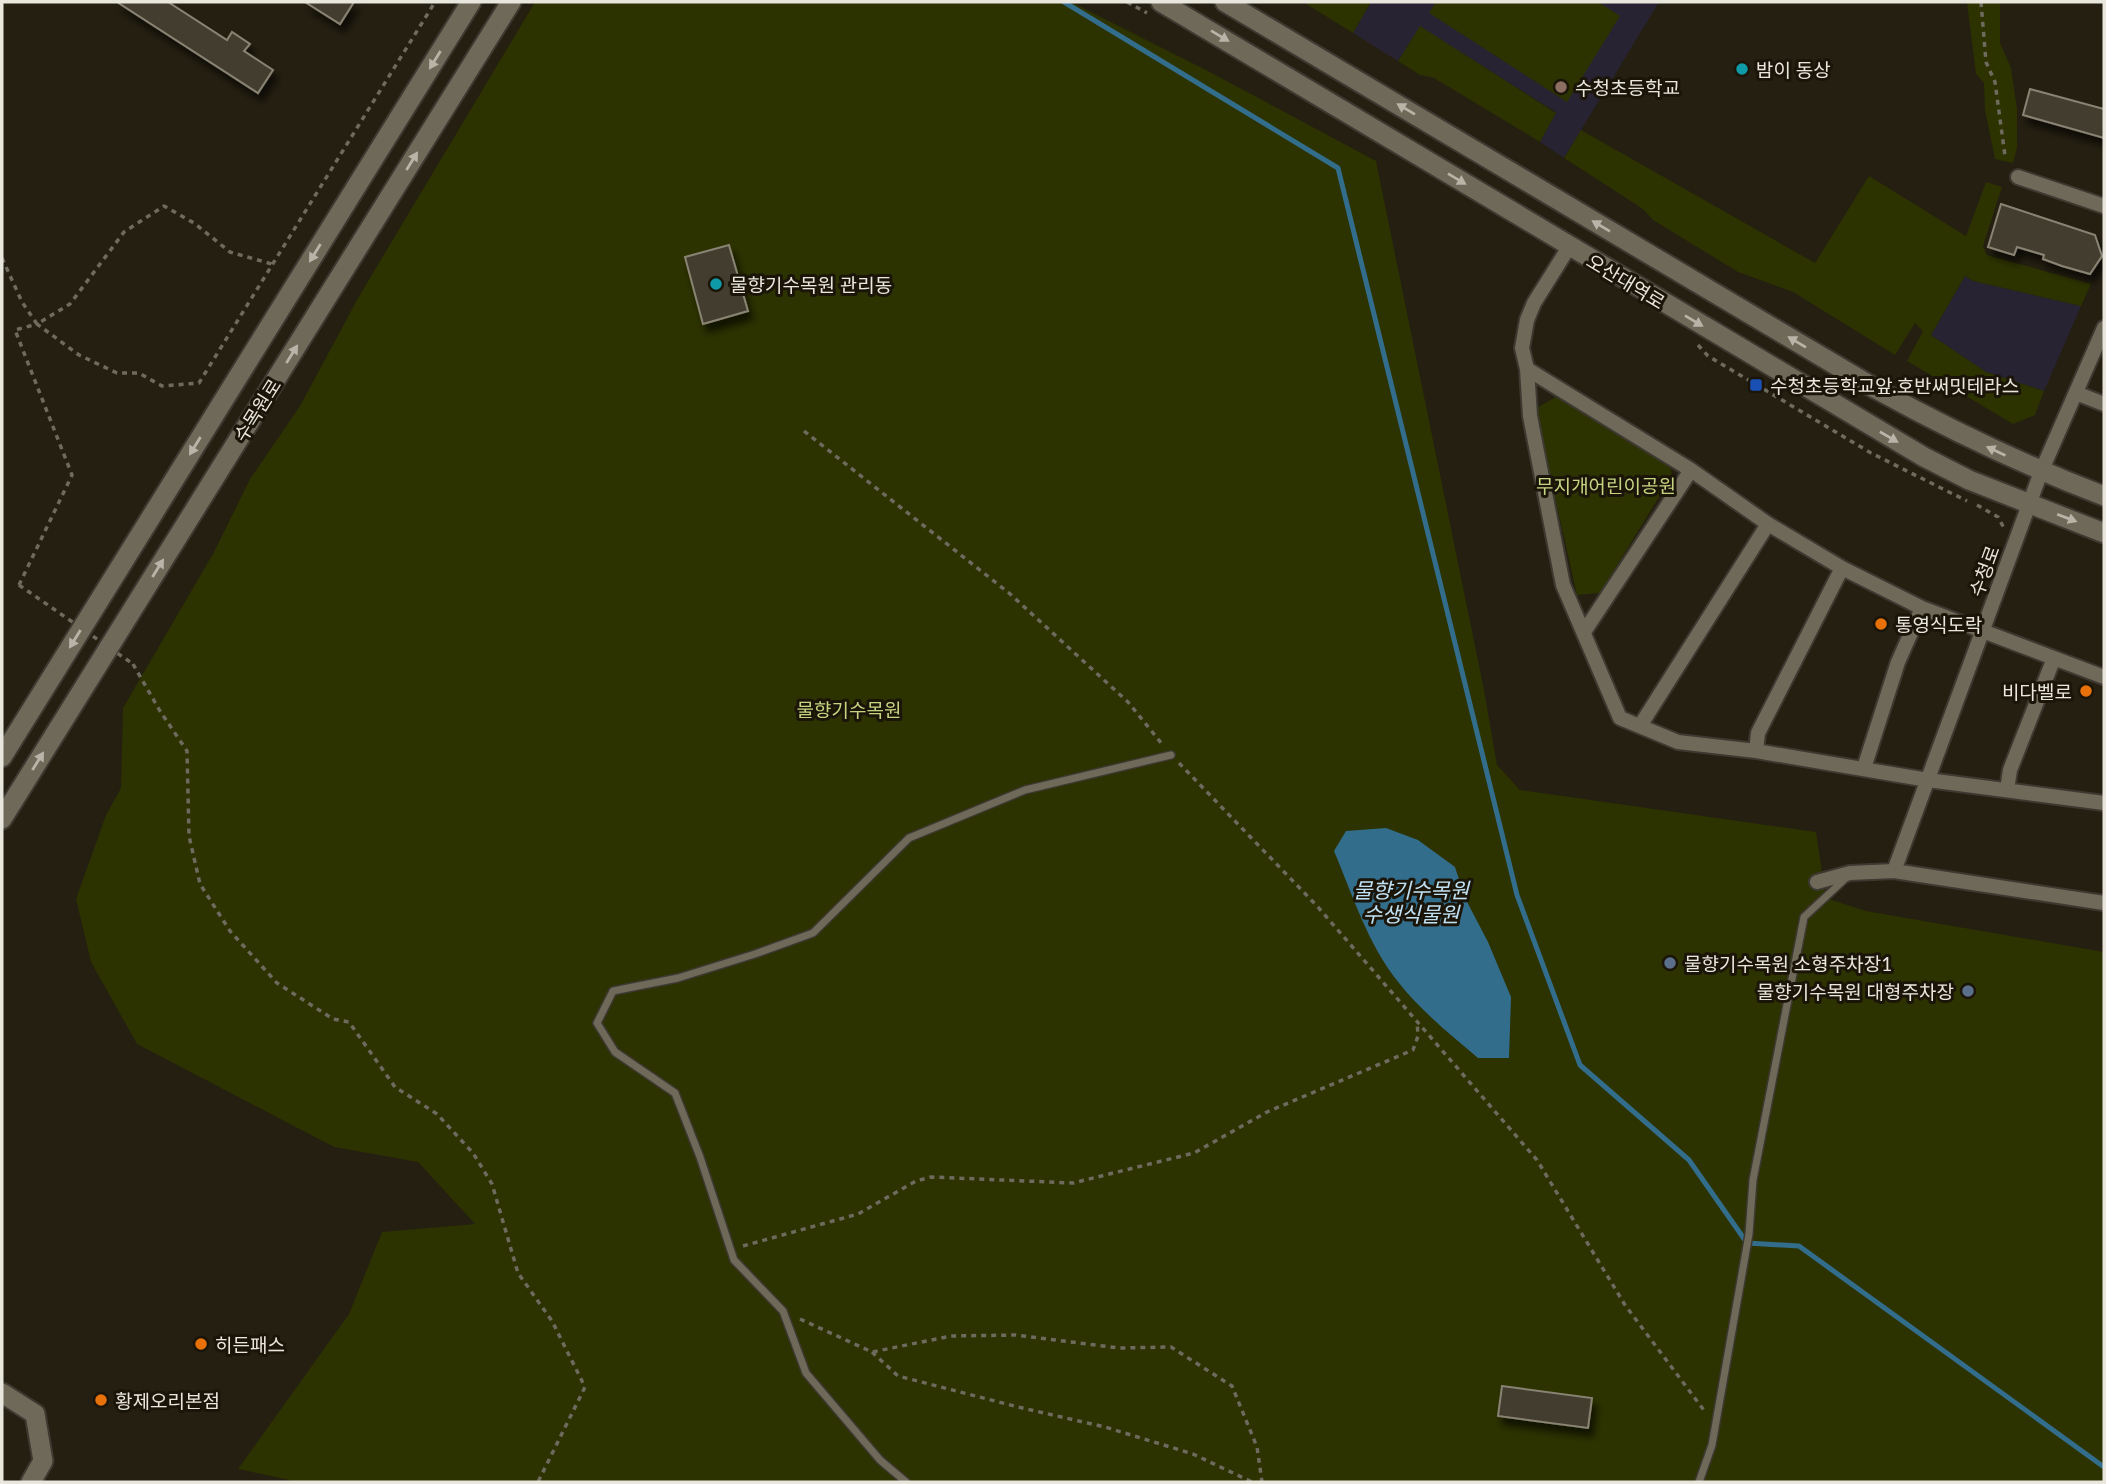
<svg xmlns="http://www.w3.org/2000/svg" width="2106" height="1484" viewBox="0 0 2106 1484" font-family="Lato,'Noto Sans KR',sans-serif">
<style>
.education{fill:#282333}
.green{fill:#2c3200}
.water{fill:#336d8c}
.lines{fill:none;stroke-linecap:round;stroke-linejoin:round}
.stream{stroke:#336d8c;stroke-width:5}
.building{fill:#433d2f;stroke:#898373;stroke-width:2;filter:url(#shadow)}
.lane-casing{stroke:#3d3931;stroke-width:10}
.street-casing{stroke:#3d3931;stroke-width:18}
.secondary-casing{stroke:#3d3931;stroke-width:23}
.path{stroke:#6e6a5e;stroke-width:3.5;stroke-dasharray:5 5;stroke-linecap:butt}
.lane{stroke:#6f6959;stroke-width:7}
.street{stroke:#6f6959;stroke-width:14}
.secondary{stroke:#6f6959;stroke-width:19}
.path-bridge{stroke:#6e6a5e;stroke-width:3.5;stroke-dasharray:5 5;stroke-linecap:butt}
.oneway{fill:#b8b4a8}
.culture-dot{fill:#0f9aa8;stroke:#1a1508;stroke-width:2.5}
.education-dot{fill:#8d6e63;stroke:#1a1508;stroke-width:2.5}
.transit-dot{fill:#1a4fb4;stroke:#1a1508;stroke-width:2.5}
.food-dot{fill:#e8710a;stroke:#1a1508;stroke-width:2.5}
.service-dot{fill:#5c6f8a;stroke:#1a1508;stroke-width:2.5}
.labels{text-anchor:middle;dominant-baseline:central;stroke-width:6;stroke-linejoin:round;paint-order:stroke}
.poi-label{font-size:19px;fill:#e9e6dd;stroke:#1a1508;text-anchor:start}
.street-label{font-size:19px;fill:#e9e6dd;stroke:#1a1508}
.park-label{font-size:19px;fill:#c6d481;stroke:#1a1508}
.water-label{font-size:21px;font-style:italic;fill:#c0e0f3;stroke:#1a1508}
</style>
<defs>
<filter id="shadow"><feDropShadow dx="4.5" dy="8" stdDeviation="3.5" flood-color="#0009"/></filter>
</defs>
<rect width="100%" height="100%" fill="#241f11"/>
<!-- education -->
<path class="education" d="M1371 2H1659L1564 158 1540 142 1556 112 1420 27 1398 61 1353 33Z
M1965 276 1973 281 2081 306 2044 391 1986 372 1931 335Z"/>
<!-- green -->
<path class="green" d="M535 2H1071L1208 71 1376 161 1484 690 1497 765 1520 790 1816 832 1826 898 1866 911 2104 952V1482H299L238 1469 349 1314 382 1232 475 1224 418 1162 334 1147 137 1044 91 962 76 899 106 815 121 788 123 708 214 552 250 479 300 406 358 298Z
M1303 2H1371L1353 33Z
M1436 2H1598L1620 16 1567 102 1429 13Z
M1967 2H2000V43L2011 68 2017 109V148L2013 163 1995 159 1985 110 1984 83 1976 74Z
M1420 26 1556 113 1540 142 1434 78 1420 75 1398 61Z
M1581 130 1815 263 1869 176 1966 236 1986 182 2002 187 1983 246 1987 255 2091 284 2081 306 1973 281 1965 276 1931 335 1986 372 2044 391 2035 415 2013 424 1907 361 1923 331 1915 323 1895 355 1793 292 1738 272 1653 220 1643 209 1564 158Z
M1559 395 1670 464 1672 476 1600 593 1577 595 1535 409Z"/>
<!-- water -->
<path class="water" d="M1386 828 1418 840 1455 867 1465 898 1488 942 1511 997 1509 1058H1478C1451 1035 1421 1011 1399 983 1368 945 1353 896 1334 851L1346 831Z"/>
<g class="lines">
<!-- stream -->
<path class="stream" d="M1064 2 1338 168 1517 895 1580 1065 1689 1160 1747 1243 1799 1246 2104 1467"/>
</g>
<!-- building -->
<path class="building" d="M117 2H168L227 40 232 32 250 44 244 51 273 70 258 93Z
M305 2H354L340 24Z
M2030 89 2104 109V138L2023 115Z
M2001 204 2095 235 2102 256 2090 274 2062 266 2043 259 2044 255 2017 247 2014 255 1988 247Z
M729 245 748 311 703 324 685 257Z
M1502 1386 1592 1398 1588 1428 1498 1416Z"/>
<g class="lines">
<defs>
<path id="lane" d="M906 1482 880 1460 806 1373 783 1311 734 1260 700 1157 675 1093 615 1052 597 1023 613 991 678 978 755 954 813 933 909 838 1025 790 1171 755
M1699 1482 1712 1445 1749 1234 1753 1180 1804 917 1846 878"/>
<path id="street" d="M2018 177 2104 206
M1569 247 1534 303 1527 320 1522 348 1527 369 1530 416 1563 585 1620 718 1678 742 1756 751 1928 780 2104 803
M1527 369 1691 470 1768 524 1842 568 1922 608 2104 677
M2076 393 2104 404
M1584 632 1691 470
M1640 726 1768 524
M1756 751 1758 733 1842 568
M1864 768 1898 662 1922 608
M2007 790 2010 770 2054 658
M1894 871 2041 472 2104 328
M1817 882 1850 873 1894 871 2104 903"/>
<path id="secondary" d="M1161 2 1924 457 1969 480 2104 533
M1225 2 1876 389C1950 430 2026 466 2104 496
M2 757 471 2
M2 819 511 2
M2 1393 35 1414 43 1461 31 1482"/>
</defs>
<!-- lane casing -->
<use href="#lane" class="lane-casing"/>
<!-- street casing -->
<use href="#street" class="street-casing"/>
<!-- secondary casing -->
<use href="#secondary" class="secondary-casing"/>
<!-- path -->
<path class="path" d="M1127 2 1147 13
M1981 2 1986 62 1995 82 2005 156
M2 258 22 302 37 324 70 304 124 232 164 206 194 223 230 252 272 264
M1698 345 1708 356 1871 453 1967 501
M804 431 1009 593 1128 702 1162 744
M1977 505 1998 517 2004 528
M19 585 72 475 15 330 37 324 79 355 117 373H139L162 386 199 383 435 2
M133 664 160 711 187 751 189 836 200 884 230 931 277 983 333 1019 349 1022 395 1087 437 1114 473 1153 492 1184 518 1273 552 1321 585 1387 538 1482
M1179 763 1317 906 1537 1160 1625 1305 1706 1413
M743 1246 858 1214 916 1181 931 1177 1073 1183 1194 1153 1267 1112 1413 1050 1418 1036 1417 1021
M800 1319 872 1352 951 1336 1016 1335 1119 1348 1171 1347 1232 1386 1257 1447 1262 1482
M872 1352 898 1376 1018 1407 1105 1427 1193 1454 1252 1482"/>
<!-- lane -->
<use href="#lane" class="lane"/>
<!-- street -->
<use href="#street" class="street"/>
<!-- secondary -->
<use href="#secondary" class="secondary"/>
<!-- path-bridge -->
<path class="path-bridge" d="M19 585 133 664"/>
</g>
<!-- one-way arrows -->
<defs><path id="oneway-solid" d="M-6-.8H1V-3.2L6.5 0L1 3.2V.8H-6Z" transform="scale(1.75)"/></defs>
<g class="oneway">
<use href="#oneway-solid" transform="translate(1220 36) rotate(31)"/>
<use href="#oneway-solid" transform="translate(435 60) rotate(122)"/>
<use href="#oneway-solid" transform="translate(1406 109) rotate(-149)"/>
<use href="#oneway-solid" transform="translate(412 161) rotate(-58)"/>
<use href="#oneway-solid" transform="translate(1457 179) rotate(31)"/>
<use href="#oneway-solid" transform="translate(1601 226) rotate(-149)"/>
<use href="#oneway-solid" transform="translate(315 253) rotate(122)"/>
<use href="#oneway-solid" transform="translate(1694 321) rotate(31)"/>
<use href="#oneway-solid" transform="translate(1797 342) rotate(-149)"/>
<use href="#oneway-solid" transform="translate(292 354) rotate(-58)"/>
<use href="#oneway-solid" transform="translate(1889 437) rotate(30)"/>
<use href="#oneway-solid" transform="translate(195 446) rotate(122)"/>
<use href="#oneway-solid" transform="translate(1996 451) rotate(-155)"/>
<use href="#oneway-solid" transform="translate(2067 518) rotate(21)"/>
<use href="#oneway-solid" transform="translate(158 568) rotate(-58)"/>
<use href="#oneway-solid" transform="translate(75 639) rotate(122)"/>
<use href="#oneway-solid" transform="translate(38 761) rotate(-58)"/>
</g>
<!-- markers -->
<g class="culture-dot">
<circle cx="1742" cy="69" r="7"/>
<circle cx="716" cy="284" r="7"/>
</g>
<circle class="education-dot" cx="1561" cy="87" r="7"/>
<rect class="transit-dot" x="1749" y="378" width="14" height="14" rx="3.5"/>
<g class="food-dot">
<circle cx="1881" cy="624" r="7"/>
<circle cx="2086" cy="691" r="7"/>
<circle cx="201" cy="1344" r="7"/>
<circle cx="101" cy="1400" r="7"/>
</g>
<g class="service-dot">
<circle cx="1670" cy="963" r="7"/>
<circle cx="1968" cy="991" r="7"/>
</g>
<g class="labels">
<!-- poi labels -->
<g class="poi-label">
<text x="1756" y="69">밤이 동상</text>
<text x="1575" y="87">수청초등학교</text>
<text x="730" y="284">물향기수목원 관리동</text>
<text x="1770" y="385">수청초등학교앞.호반써밋테라스</text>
<text x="1895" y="624">통영식도락</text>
<text x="2072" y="691" text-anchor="end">비다벨로</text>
<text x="1684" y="963">물향기수목원 소형주차장1</text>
<text x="1954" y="991" text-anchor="end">물향기수목원 대형주차장</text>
<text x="215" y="1344">히든패스</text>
<text x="115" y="1400">황제오리본점</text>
</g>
<!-- street labels -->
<g class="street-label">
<text transform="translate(1626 281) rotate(31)">오산대역로</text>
<text transform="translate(257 410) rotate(-58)">수목원로</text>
<text transform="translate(1984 571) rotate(-70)">수청로</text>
</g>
<!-- park labels -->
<g class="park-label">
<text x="1606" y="485">무지개어린이공원</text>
<text x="849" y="709">물향기수목원</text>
</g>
<!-- water labels -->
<g class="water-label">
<text x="1411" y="889">물향기수목원<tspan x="1411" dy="24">수생식물원</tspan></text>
</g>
</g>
<!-- border -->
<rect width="2106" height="1484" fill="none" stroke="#e9e6dd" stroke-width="7"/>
</svg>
